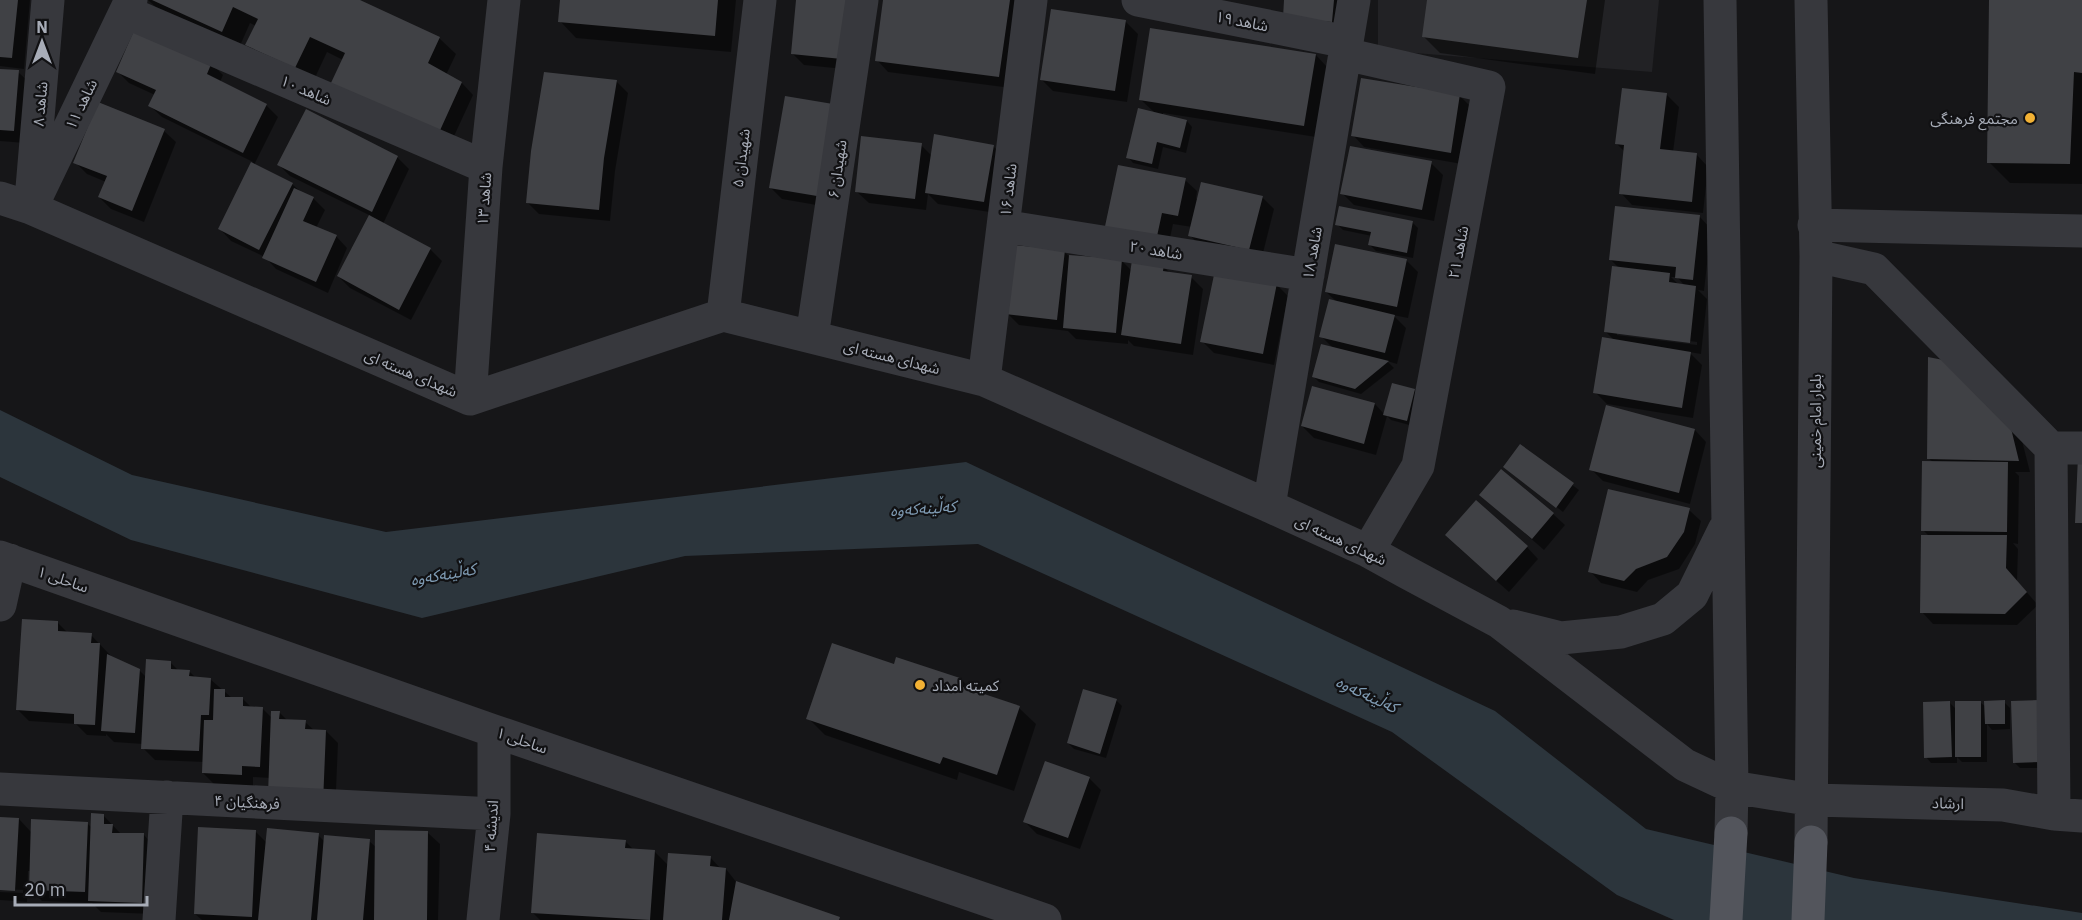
<svg xmlns="http://www.w3.org/2000/svg" width="2082" height="920" viewBox="0 0 2082 920" font-family="'IBM Plex Sans','Noto Sans Arabic',sans-serif">
<style>
.built{fill:#222225}
.water{fill:#2c353c}
.shadow{fill:#0007;fill-rule:evenodd}
.building{fill:#404145}
.lines{fill:none;stroke-linecap:round;stroke-linejoin:round}
.minor{stroke:#37383d;stroke-width:33}
.major{stroke:#53555c;stroke-width:33}
.poi-dot{fill:#f2b134;stroke:#111113;stroke-width:2}
.labels{text-anchor:middle;dominant-baseline:central;stroke-width:4.5;stroke-linejoin:round;paint-order:stroke}
.street-label{font-size:15px;fill:#a8adb8;stroke:#111113}
.poi-label{font-size:15px;fill:#a8adb8;stroke:#111113;text-anchor:end}
.water-label{font-size:16px;font-style:italic;fill:#7f9bb3;stroke:#111113}
</style>
<rect width="100%" height="100%" fill="#161618"/>
<!-- built -->
<path class="built" d="M1378 0H1659L1652 72 1378 50Z"/>
<!-- water -->
<path class="water" d="M0 410 132 475 386 532 966 462 1495 711 1646 829 1854 878 2082 913V920H1674L1617 895 1392 732 978 544 685 556 422 618 131 540 0 477Z"/>
<!-- shadow -->
<path class="shadow" d="M0 0H30L24 69 0 66Z
M148 0H357L439 38 456 54 446 75 462 83 473 95 449 147 343 60 327 52 312 84 264 62 247 45 256 26 250 23 239 48 160 11Z
M562 0H736L731 52 576 38 560 21Z
M797 0 854 70 804 65 792 53Z
M885 0H1020L1011 88 888 72 877 60Z
M1286 0H1346L1344 33Z
M1429 0H1605L1595 74 1440 53 1424 37Z
M1991 0H2082V184L2010 183 1989 162Z
M1052 10 1126 22 1138 34 1127 102 1053 91 1041 79Z
M1316 55 1327 67 1316 137 1163 113V115L1187 121 1192 127 1186 153 1163 147 1158 169 1133 163 1128 157 1155 113 1141 100Z
M211 63 223 75 220 82 266 105 278 117 254 165 292 184 302 193 313 198 325 210 316 228 336 236 347 248 328 293 276 269 265 257 231 241 220 229 253 162 162 117 150 106 155 95 129 83 117 71Z
M0 70 18 72 30 83 25 143 0 141Z
M616 81 628 93 615 171 610 221 539 214 527 202Z
M1667 95 1679 107 1673 152 1697 155 1708 167 1703 213 1632 205 1621 193 1625 152 1616 143Z
M1460 96 1471 107 1462 164 1364 147 1353 135Z
M786 98 828 207 782 199 770 187Z
M164 131 176 142 144 222 111 209 99 197 106 182 87 174 75 162Z
M921 145 932 156 993 146 1005 158 996 213 938 204 928 194 926 210 869 203 857 192Z
M397 157 409 169 383 224 431 250 442 261 411 320 350 288 338 276 371 216 290 176 279 165Z
M1431 163 1443 175 1434 221 1354 205 1342 193Z
M1185 180 1197 191 1196 199 1262 197 1274 209 1261 261 1201 247 1190 235 1192 227 1173 224 1167 252 1118 242Z
M1700 217 1711 229 1704 291 1698 290 1707 299 1701 354 1689 352 1702 365 1693 418 1607 404 1595 392 1615 341 1606 332 1619 268 1610 259ZM1671 277H1677L1685 286 1679 285ZM1617 332 1697 342V345L1617 335Z
M1412 222 1418 228 1413 258 1376 251 1370 245 1372 236 1343 230 1337 224Z
M1064 252 1069 256 1122 261 1132 271 1163 266 1171 274 1191 277 1203 289 1193 355 1134 346 1128 340V344L1076 339 1068 331 1019 325 1007 313Z
M1406 260 1418 272 1408 318 1393 315 1406 328 1397 364 1387 361 1394 368 1361 394 1319 382 1313 376 1334 349 1321 336 1337 302 1326 292Z
M1276 284 1288 296 1274 365 1214 353 1202 341Z
M1313 387 1375 404 1385 415 1414 390 1420 396 1413 426 1391 420 1387 416 1376 455 1314 438 1302 426Z
M2018 425 2030 472H2015L2019 476 2018 544 2013 543 2018 549 2017 581 2038 605 2017 625 1933 624 1922 612 1929 536 1923 530 1933 462 1928 458Z
M1695 430 1706 442 1690 504 1603 481 1591 469Z
M1520 446 1579 490 1563 512 1505 467Z
M1481 495 1553 514 1565 525 1544 550Z
M1689 510 1701 521 1695 544 1679 569 1648 580 1637 592 1601 583 1590 571Z
M1458 547H1527L1538 559 1509 592Z
M58 623 68 633 91 635 111 656 139 670 147 678 170 662 179 671H189L196 678 210 679 232 698 243 699 252 708H262L272 718 279 712 288 721 305 722 315 731H326L338 743 335 814 270 778 253 777V786L215 785 203 773 204 762 155 760 143 748V744L114 742 106 734V736L87 735 76 724 29 721 17 709Z
M895 666 962 680 974 693 1019 708 1036 724 1014 791 959 772 957 780 825 735 808 718Z
M1116 700 1122 706 1106 758 1074 749 1068 743Z
M2004 702 2010 708V729L1992 730 1987 724V762H1962L1957 757V763H1931L1926 757 1950 703 1956 709 1981 703 1986 707Z
M2013 703 2046 768H2020L2015 763Z
M1089 778 1101 790 1080 849 1037 834 1025 822Z
M103 815 121 834 144 835 155 847 153 914 101 912 92 903 42 901 31 890V871H28L27 902 0 900V892L23 893V890L0 889V818L19 819 32 833 87 823 92 828Z
M256 832 267 843 318 835 325 842 369 841 377 848 428 833 440 844 438 920H202L195 914Z
M625 841 634 850 655 852 669 866 710 857 721 869H726L737 883 840 920H540L532 912Z"/>
<!-- building -->
<path class="building" d="M0 0H18L12 58 0 57Z
M152 0H360L440 37 428 63 462 82 437 137 330 85 345 53 310 37 295 68 245 45 258 19 233 7 222 32Z
M560 0H718L715 36 558 22Z
M796 0H848L842 59 791 54Z
M883 0H1010L999 77 875 61Z
M1284 0H1334L1332 22 1283 18Z
M1427 0H1587L1578 58 1422 37Z
M1989 0H2082V73L2074 72 2070 164 1987 163Z
M1051 9 1126 20 1115 91 1040 80Z
M135 28 212 62 207 74 267 104 243 153 148 106 156 90 116 72Z
M1150 28 1316 54 1304 126 1139 100Z
M0 69 19 70 14 131 0 130Z
M544 72 617 80 604 158 599 210 526 203 531 151Z
M1361 78 1460 94 1451 153 1351 136Z
M1622 88 1667 93 1660 149 1697 153 1692 202 1619 194 1624 145 1615 144Z
M785 96 833 104 817 196 769 188Z
M98 102 165 129 132 211 98 197 107 176 73 163Z
M1138 108 1187 120 1180 148 1157 142 1152 164 1126 158Z
M306 109 398 156 372 212 277 165Z
M934 134 994 145 984 202 925 193Z
M861 136 922 143 915 199 855 192Z
M1350 146 1432 161 1422 210 1340 194Z
M251 162 293 183 259 250 218 229Z
M1118 165 1186 178 1178 216 1162 213 1156 241 1104 231Z
M1201 182 1263 196 1249 250 1188 236Z
M294 188 314 197 303 221 337 235 316 282 262 258Z
M1339 206 1413 221 1407 253 1368 245 1371 232 1335 225Z
M1615 206 1700 215 1693 280 1675 278 1676 267 1609 260Z
M369 215 431 248 399 310 337 276Z
M1335 244 1407 259 1397 307 1325 292Z
M1013 245 1065 250 1057 320 1005 314Z
M1069 255 1122 259 1116 333 1063 328Z
M1132 260 1164 264 1163 271 1192 275 1181 344 1121 335Z
M1612 266 1670 273 1669 282 1696 286 1690 343 1604 332Z
M1215 270 1277 283 1263 354 1200 342Z
M1329 299 1395 315 1385 353 1319 337Z
M1602 337 1691 352 1682 408 1593 393Z
M1321 344 1389 361 1355 389 1312 377Z
M1928 357 1964 364 2007 412 2019 461 1927 459Z
M1392 383 1415 389 1407 421 1383 415Z
M1312 386 1375 403 1364 444 1301 426Z
M1606 405 1695 429 1679 493 1589 470Z
M1520 444 1574 483 1556 508 1503 467Z
M2078 456H2082V523H2075Z
M1922 461 2008 462 2007 532 1921 531Z
M1501 469 1554 513 1532 539 1479 495Z
M1608 489 1690 508 1684 532 1667 557 1636 569 1624 581 1588 572Z
M1476 500 1528 546 1496 581 1445 535Z
M1921 535H2007L2006 568 2027 592 2005 614 1920 613Z
M22 619 58 621V631L92 633 91 643H100L95 725 74 724V714L16 710Z
M832 643 894 664 896 657 963 679 960 686 1020 706 997 775 943 757 940 764 806 719Z
M107 654 140 669 135 733 101 731Z
M146 659 171 661V669L190 670 189 676 211 678 209 715H201L199 751 141 749Z
M214 689H225V697H243V706L263 707 260 767 242 766V775L202 773 204 720H213Z
M1083 689 1117 699 1100 754 1067 743Z
M2005 700V724H1985L1984 701Z
M2039 700 2041 762 2013 763 2011 701Z
M1950 701 1952 757 1924 758 1923 702Z
M1955 701H1981V757H1955Z
M271 711H280L279 719 306 720 305 729 326 730 323 803 268 795Z
M1045 761 1090 777 1068 838 1023 822Z
M91 813 104 814V824H113L112 833H144L142 903 88 901Z
M0 817 19 818 15 891 0 890Z
M31 819 88 822 85 892 29 890Z
M198 827 256 830 252 917 194 914Z
M267 828 319 833 311 920H258Z
M375 830 428 831 427 920H374Z
M537 833 626 840 625 848 655 850 650 920 531 913Z
M324 835 370 839 363 920H317Z
M668 853 711 856 710 866 726 868 722 920H663Z
M736 881 840 917 839 920H729Z"/>
<g class="lines">
<!-- minor -->
<path class="minor" d="M1138 0 1347 42
M1720 0 1732 787 1731 833
M1811 0 1816 256 1811 842
M126 12 486 167
M1345 54 1489 87 1418 466 1368 551
M32 188 48 0
M0 198 31 208 470 399 723 315 984 380 1269 506 1368 551 1406 572 1499 622 1685 765 1732 787 1813 800 2003 805 2054 814 2082 816
M31 208 131 0
M1814 225 2082 231
M1003 226 1308 275
M1816 256 1874 269 2051 448H2082
M723 315 760 0
M812 337 862 0
M984 380 1031 0
M470 399 486 167 504 0
M2051 448 2054 814
M1269 506 1354 0
M0 557 494 731 1045 920
M0 605 10 560
M1513 626 1561 638 1621 632 1663 619 1692 595 1724 530
M0 789 494 814
M159 920 167 797
M483 920 494 814V731"/>
<!-- major -->
<path class="major" d="M1726 920 1731 833
M1808 920 1811 842"/>
</g>
<!-- markers -->
<g class="poi-dot">
<circle cx="2030" cy="118" r="6"/>
<circle cx="920" cy="685" r="6"/>
</g>
<g class="labels">
<!-- street labels -->
<g class="street-label">
<text transform="translate(1242 21) rotate(11)">شاهد ۱۹</text>
<text transform="translate(306 90) rotate(23)">شاهد ۱۰</text>
<text transform="translate(40 104) rotate(-85)">شاهد ۸</text>
<text transform="translate(81 104) rotate(-64)">شاهد ۱۱</text>
<text transform="translate(741 158) rotate(-83)">شهیدان ۵</text>
<text transform="translate(837 169) rotate(-82)">شهیدان ۶</text>
<text transform="translate(1008 190) rotate(-83)">شاهد ۱۶</text>
<text transform="translate(484 199) rotate(-86)">شاهد ۱۳</text>
<text transform="translate(1156 250) rotate(9)">شاهد ۲۰</text>
<text transform="translate(1458 252) rotate(-79)">شاهد ۲۱</text>
<text transform="translate(1312 253) rotate(-80)">شاهد ۱۸</text>
<text transform="translate(892 357) rotate(14)">شهدای هسته ای</text>
<text transform="translate(411 373) rotate(23)">شهدای هسته ای</text>
<text transform="translate(1815 421) rotate(-90)">بلوار امام خمینی</text>
<text transform="translate(1341 540) rotate(25)">شهدای هسته ای</text>
<text transform="translate(63 579) rotate(19)">ساحلی ۱</text>
<text transform="translate(522 740) rotate(19)">ساحلی ۱</text>
<text transform="translate(247 802) rotate(3)">فرهنگیان ۴</text>
<text transform="translate(1948 803) rotate(2)">ارشاد</text>
<text transform="translate(491 826) rotate(-86)">اندیشه ۴</text>
</g>
<!-- poi labels -->
<g class="poi-label">
<text x="2018" y="118">مجتمع فرهنگی</text>
<text x="932" y="685" text-anchor="start">کمیته امداد</text>
</g>
<!-- water labels -->
<g class="water-label">
<text transform="translate(923 508) rotate(-4)">کەڵینەکەوە</text>
<text transform="translate(443 574) rotate(-10)">کەڵینەکەوە</text>
<text transform="translate(1367 694) rotate(25)">کەڵینەکەوە</text>
</g>
</g>
<!-- north arrow -->
<g transform="translate(42 42)" stroke="#111113" stroke-width="4.5" paint-order="stroke">
<path d="M0-4.5L10 22L0 15L-10 22Z" fill="#a8adb8"/>
<text y="-9" font-size="16" font-weight="bold" text-anchor="middle" fill="#a8adb8">N</text>
</g>
<!-- scale -->
<path d="M15 896v9h132v-9" fill="none" stroke="#a8adb8" stroke-width="3"/>
<text x="24" y="896" font-size="18" fill="#a8adb8" stroke="#111113" stroke-width="4.5" paint-order="stroke">20 m</text>
</svg>
